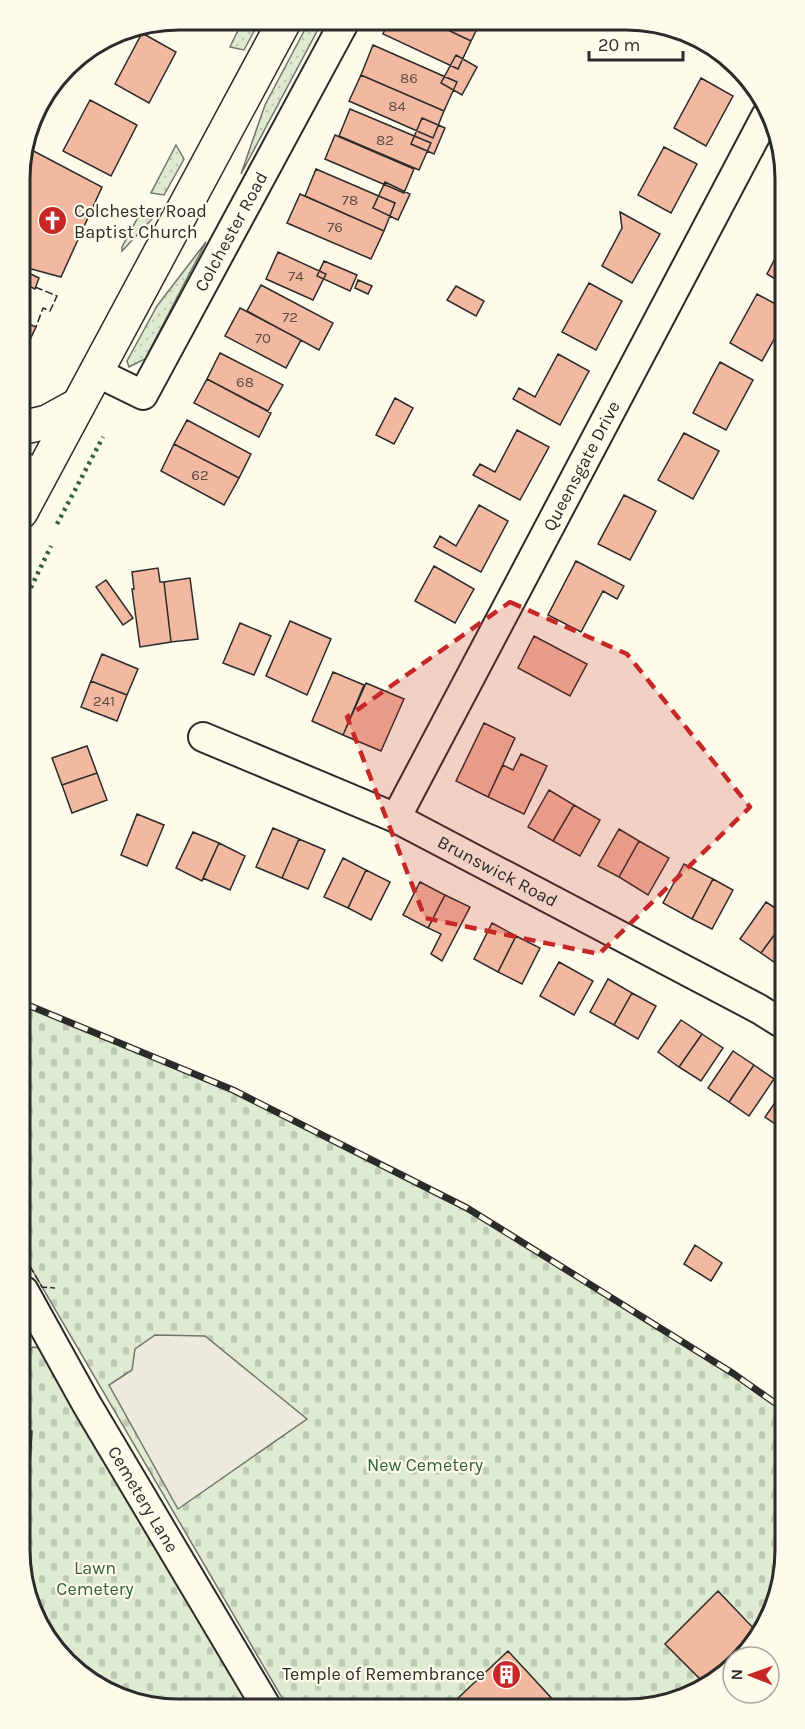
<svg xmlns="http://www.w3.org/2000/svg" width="805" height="1729" viewBox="0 0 805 1729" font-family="Karla,sans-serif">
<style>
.grass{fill:url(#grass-dots);stroke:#74746e;stroke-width:1.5}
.cemetery{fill:url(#cemetery-stones);stroke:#74746e;stroke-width:1.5}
.parking{fill:#eceadb;stroke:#74746e;stroke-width:1.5}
.building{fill:#f2b8a0;stroke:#2b2b2b;stroke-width:1.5}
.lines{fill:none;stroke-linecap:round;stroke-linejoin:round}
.minor-casing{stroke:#2b2b2b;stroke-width:32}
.tertiary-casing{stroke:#2b2b2b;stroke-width:36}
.primary-casing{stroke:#2b2b2b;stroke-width:36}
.minor{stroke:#fdfbea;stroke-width:28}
.tertiary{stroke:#fdfbea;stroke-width:33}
.primary{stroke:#fdfbea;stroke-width:33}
.rail-casing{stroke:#2b2b2b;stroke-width:7}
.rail{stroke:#fdfbea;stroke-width:4.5;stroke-dasharray:14;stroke-linecap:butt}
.hedge{stroke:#34623c;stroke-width:4.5;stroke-dasharray:3 4.5;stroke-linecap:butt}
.fence{stroke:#2b2b2b;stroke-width:1.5;stroke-dasharray:8 3;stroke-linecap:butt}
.marked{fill:#c62828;fill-opacity:0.2;stroke:#c62828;stroke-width:4.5;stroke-dasharray:12 8;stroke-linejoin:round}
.labels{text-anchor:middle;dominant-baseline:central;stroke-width:4.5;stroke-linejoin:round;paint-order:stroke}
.number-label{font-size:15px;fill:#5d4e48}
.poi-label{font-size:18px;fill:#2b2b2b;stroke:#fdfbea;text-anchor:start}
.street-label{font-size:18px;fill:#2b2b2b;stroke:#fdfbea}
.park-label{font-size:18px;fill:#34623c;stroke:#fdfbea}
.rim{fill:none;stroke:#2b2b2b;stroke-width:3}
</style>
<defs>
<pattern id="grass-dots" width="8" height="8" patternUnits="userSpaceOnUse" patternTransform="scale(1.5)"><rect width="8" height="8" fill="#deebd1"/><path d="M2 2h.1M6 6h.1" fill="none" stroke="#bfcab4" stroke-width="1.8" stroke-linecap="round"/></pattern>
<pattern id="cemetery-stones" width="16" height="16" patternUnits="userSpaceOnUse" patternTransform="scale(1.5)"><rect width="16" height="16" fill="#deebd1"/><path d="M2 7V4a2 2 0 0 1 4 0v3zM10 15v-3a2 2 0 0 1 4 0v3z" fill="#bfcab4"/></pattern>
</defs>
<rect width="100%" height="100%" fill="#fdfbea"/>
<!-- grass -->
<path class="grass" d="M243 20H260L244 50 230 47Z
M310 20H323L241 174 265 105Z
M176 145 184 159 164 195 151 193Z
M144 206 152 219 122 251V247Z
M206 242 145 359 129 367 127 361 157 306Z"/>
<!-- cemetery -->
<path class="cemetery" d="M23 1003 233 1090 467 1208 734 1374 785 1410V1561L773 1611 746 1655 743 1657H733V1663L668 1704 288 1706 285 1703 24 1256Z
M33 1347 40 1348 92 1440 249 1706H148L74 1670 25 1592 24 1356Z"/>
<!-- parking -->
<path class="parking" d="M155 1335 205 1336 307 1419 178 1509 109 1385 132 1370 135 1349Z"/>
<!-- building -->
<path class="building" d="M179 20H194L190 29 174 21Z
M389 21H429L471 41 458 69 383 34Z
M429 21H481L471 41Z
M142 33 176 52 149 103 115 84Z
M694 41 731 59 734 64 732 68 691 45Z
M373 45 457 82 444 111 361 75Z
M456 55 477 67 462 95 441 83Z
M361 75 444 111 433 138 349 101Z
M701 78 733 96 706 146 674 128Z
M90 100 137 125 111 176 63 151Z
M350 109 431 143 419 170 339 136Z
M422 118 445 128 434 154 411 144Z
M335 135 414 169 404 193 325 159Z
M26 147 102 187 61 277 20 266V168Z
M664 147 697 164 671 213 638 195Z
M316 169 395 203 384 231 305 196Z
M385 182 410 194 398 220 373 208Z
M300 194 384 231 371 259 287 223Z
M620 212 660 234 632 283 602 266 622 228Z
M780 249V282L767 274Z
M278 252 326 274 313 300 266 279Z
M324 261 357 275 350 291 317 276Z
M20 269 39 278 35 289 20 282Z
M358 280 372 286 368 294 355 288Z
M589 283 622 301 596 350 562 332Z
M261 285 333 323 319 350 247 311Z
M456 286 484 301 476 316 447 300Z
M757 294 781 307V327L762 361 730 343Z
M20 305 28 309 23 321 36 327 22 356 21 355Z
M240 308 301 340 286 368 225 336Z
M220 353 283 385 268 411 207 379Z
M558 354 589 371 560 425 513 399 519 388 535 397Z
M720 362 753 380 726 430 693 413Z
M207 379 271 413 259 437 194 403Z
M395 398 413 408 394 444 376 435Z
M187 420 251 454 239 478 174 444Z
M517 430 549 447 520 500 473 475 480 464 495 472Z
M684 433 719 451 693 499 658 480Z
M174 444 239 478 224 505 161 471Z
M624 495 656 511 630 560 598 544Z
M479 505 508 521 481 572 434 547 440 536 456 546Z
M576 561 624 586 617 599 603 591 581 632 548 615Z
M434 566 474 589 455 623 415 601Z
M158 568 160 582H164L171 642 140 647 132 589H134L132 572Z
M190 578 198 639 171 642 164 582Z
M106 580 133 618 123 625 96 587Z
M782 606V626L775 623Z
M290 621 331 639 307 695 266 676Z
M240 623 271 636 254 675 223 663Z
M534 636 587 664 570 696 518 668Z
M102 654 138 669 127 695 91 681Z
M333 672 364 685 343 735 312 721Z
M91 681 127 695 117 721 81 707Z
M366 683 404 699 381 751 343 735Z
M484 723 515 738 488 797 456 781Z
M87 746 97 773 62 785 52 758Z
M521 754 547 766 524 814 488 797 503 765 513 770Z
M97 773 107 800 72 813 62 785Z
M549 790 574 805 553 841 528 827Z
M574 805 600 820 580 856 553 841Z
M137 814 164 825 147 866 121 855Z
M273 828 299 839 282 878 256 867Z
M619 829 639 841 619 877 598 866Z
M193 832 219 843 202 881 176 868Z
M299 839 325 850 308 889 282 878Z
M639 841 669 858 648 895 619 877Z
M219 843 245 856 230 890 203 878Z
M343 858 366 870 348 908 324 897Z
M684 864 713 879 692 919 663 903Z
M366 870 390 882 371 920 348 908Z
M713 879 733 890 712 929 692 919Z
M420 882 445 895 428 928 403 915Z
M445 895 470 907 442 961 431 954 441 934 428 928Z
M766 902 783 913V923L761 953 740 939Z
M492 923 516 936 498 972 474 959Z
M783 923V965L781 967 761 953Z
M516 936 540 948 522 984 498 972Z
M559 962 593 981 574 1015 540 996Z
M608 979 632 993 614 1025 590 1012Z
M632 993 656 1006 638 1039 614 1025Z
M681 1020 702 1034 679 1067 658 1052Z
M702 1034 723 1048 701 1081 679 1067Z
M733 1051 754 1065 729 1102 708 1088Z
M754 1065 774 1079 749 1116 729 1102Z
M783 1091 784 1130 765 1117Z
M695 1245 722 1263 711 1281 684 1264Z
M24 1430 32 1431 29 1482H25Z
M718 1591 759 1634 746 1655 743 1657H733V1663L703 1682 665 1644Z
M508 1651 556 1703 555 1705H465L458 1698Z"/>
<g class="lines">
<defs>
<g id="minor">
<path id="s1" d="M96 372 143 395 345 21"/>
<path id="s2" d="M203 737 396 818 759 1009 783 1024"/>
<path id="s3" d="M396 818 766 116"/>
<path id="s4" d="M24 1291 86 1403 266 1706"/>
</g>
<path id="tertiary" d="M21 428 47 422 78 405
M21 468 36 483"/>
<path id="primary" d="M21 512 285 20"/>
</defs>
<!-- minor casing -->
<use href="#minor" class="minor-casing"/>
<!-- tertiary casing -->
<use href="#tertiary" class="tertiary-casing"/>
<!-- primary casing -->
<use href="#primary" class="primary-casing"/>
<!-- minor -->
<use href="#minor" class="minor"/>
<!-- tertiary -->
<use href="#tertiary" class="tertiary"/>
<!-- primary -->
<use href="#primary" class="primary"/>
<defs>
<path id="rail" d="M23 1003 233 1090 467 1208 734 1374 785 1410"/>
</defs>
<!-- rail casing -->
<use href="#rail" class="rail-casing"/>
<!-- rail -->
<use href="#rail" class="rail"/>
<!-- hedge -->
<path class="hedge" d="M57 524 103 437
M21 608 51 546"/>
<!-- fence -->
<path class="fence" d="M35 287 57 296 50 311 43 308 36 327
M24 1256 42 1287 55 1288"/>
</g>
<!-- marked area -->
<path class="marked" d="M510 602 627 654 750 807 599 954 425 918 347 717Z"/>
<!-- icons -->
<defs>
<symbol id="church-disc" viewBox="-11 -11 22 22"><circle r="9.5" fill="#c62828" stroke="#fdfbea"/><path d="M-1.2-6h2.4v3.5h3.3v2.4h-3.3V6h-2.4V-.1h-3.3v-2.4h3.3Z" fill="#fff"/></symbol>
<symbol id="building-disc" viewBox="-11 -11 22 22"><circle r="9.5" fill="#c62828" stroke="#fdfbea"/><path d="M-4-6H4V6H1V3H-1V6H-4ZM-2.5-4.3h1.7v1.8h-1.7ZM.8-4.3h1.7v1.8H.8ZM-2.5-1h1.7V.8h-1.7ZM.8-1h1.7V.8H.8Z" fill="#fff"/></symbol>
</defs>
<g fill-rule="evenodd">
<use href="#church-disc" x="36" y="204" width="33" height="33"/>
<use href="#building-disc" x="490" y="1658" width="33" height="33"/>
</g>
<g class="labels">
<!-- number labels -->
<g class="number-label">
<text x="409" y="78">86</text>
<text x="397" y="106">84</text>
<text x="385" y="140">82</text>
<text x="350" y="200">78</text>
<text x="335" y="227">76</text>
<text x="296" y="276">74</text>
<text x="290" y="317">72</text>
<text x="263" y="338">70</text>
<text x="245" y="382">68</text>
<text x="200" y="475">62</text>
<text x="104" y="701">241</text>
</g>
<!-- poi labels -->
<g class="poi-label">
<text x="74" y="211">Colchester Road<tspan x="74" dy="21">Baptist Church</tspan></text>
<text x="485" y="1674" text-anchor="end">Temple of Remembrance</text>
</g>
<!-- street labels -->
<g class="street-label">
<text stroke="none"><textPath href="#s1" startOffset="238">Colchester Road</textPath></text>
<text stroke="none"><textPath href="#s3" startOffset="398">Queensgate Drive</textPath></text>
<text stroke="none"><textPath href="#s2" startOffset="324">Brunswick Road</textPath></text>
<text stroke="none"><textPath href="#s4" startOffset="240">Cemetery Lane</textPath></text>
</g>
<!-- park labels -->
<g class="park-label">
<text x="425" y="1465">New Cemetery</text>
<text x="95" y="1568">Lawn<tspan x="95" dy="21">Cemetery</tspan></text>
</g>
</g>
<!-- crop -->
<path d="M0 0H805V1729H0ZM179 30H626A149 149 0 0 1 775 179V1550A149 149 0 0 1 626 1699H179A149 149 0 0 1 30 1550V179A149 149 0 0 1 179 30Z" fill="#fdfbea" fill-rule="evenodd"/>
<path class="rim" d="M179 30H626A149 149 0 0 1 775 179V1550A149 149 0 0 1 626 1699H179A149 149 0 0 1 30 1550V179A149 149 0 0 1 179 30Z"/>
<!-- north arrow -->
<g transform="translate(751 1675) rotate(271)"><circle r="28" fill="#fdfbea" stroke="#a9a89e" stroke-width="1.5"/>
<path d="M0-4.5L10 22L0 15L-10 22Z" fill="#c62828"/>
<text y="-9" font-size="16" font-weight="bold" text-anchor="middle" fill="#2b2b2b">N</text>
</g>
<!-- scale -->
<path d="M589 51v9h94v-9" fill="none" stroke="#2b2b2b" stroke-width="3"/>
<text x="598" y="51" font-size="18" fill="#2b2b2b" stroke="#fdfbea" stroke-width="4.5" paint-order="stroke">20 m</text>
</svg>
